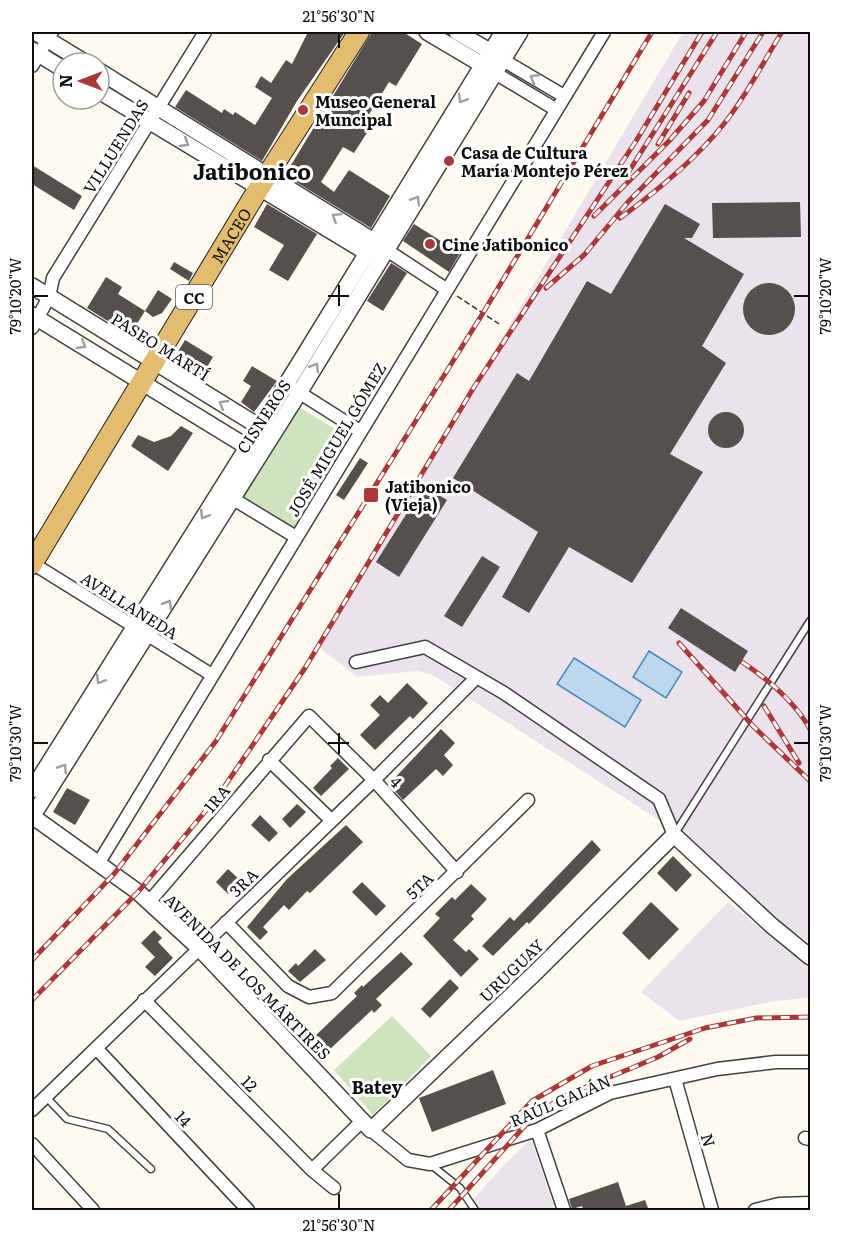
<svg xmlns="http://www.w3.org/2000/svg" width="842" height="1242" viewBox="0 0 842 1242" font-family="Literata,serif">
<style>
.industrial{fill:#ebe3eb}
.green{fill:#cfe3be}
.water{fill:#bbd8ee;stroke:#4c89bb;stroke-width:1.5}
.building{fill:#55504b}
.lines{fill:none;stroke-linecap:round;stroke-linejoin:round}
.service-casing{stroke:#414141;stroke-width:9}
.minor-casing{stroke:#414141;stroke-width:15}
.tertiary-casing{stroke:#414141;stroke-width:18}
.trunk-casing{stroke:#1f1f1f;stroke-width:22}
.path{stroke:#303030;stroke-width:1.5;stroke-dasharray:6 3;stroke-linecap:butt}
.service{stroke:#fff;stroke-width:6}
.minor{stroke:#fff;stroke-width:12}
.tertiary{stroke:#fff;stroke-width:15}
.trunk{stroke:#e4bc70;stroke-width:20}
.rail-casing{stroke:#ab3838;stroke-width:5}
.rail{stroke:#fff;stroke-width:3;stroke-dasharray:9;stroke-linecap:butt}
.oneway{stroke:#9f9f9f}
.ticks{fill:none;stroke:#0e0e0e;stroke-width:2}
.poi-dot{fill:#ab3838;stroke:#fff;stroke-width:2}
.labels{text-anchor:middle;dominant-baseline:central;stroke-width:6;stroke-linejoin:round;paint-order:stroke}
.shield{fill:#fff;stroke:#565656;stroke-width:1.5}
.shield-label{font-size:15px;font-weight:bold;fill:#0e0e0e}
.poi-label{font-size:16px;font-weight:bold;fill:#0e0e0e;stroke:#fff;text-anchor:start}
.street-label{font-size:16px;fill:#0e0e0e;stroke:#fff}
.neighbourhood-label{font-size:18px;font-weight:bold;fill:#0e0e0e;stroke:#fff}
.district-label{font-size:22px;font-weight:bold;fill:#0e0e0e;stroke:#fff}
.neatline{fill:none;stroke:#0e0e0e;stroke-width:2}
.ticks-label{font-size:15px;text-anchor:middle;fill:#0e0e0e}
</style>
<rect width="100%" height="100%" fill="#fdfbf0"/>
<!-- industrial -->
<path class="industrial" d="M683 32H810V943L736 893 676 831 431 674 417 671 357 677 319 647Z
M728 902 810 969V997L770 1002 679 1021 641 992Z
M531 1139 555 1210H464L501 1168Z"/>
<!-- green -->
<path class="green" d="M299 407 351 439 295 532 242 498Z
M392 1016 431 1056 373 1115 334 1070Z"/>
<!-- water -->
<path class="water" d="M649 651 682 672 666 698 633 677Z
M574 658 641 700 625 727 557 684Z"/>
<!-- building -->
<path class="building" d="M308 32H345L297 101 262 161 175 107 186 90 222 113 224 109 233 115 235 112 255 125 272 98 255 87 261 76 271 83 286 60 292 64Z
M372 32H403L422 44 396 86 389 82 365 121 372 125 354 153 343 147 321 182 334 192 349 170 390 196 371 228 288 177V170Z
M32 165 82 196 74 210 32 184Z
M800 202 801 237 713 238 712 203Z
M267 204 317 234 288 281 269 270 284 245 254 227Z
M665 204 700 224 692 238H684L744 274 702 346 726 363 670 454 703 472 632 583 569 547 529 613 502 597 538 532 453 478 517 373 529 381 587 281 611 294Z
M414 224 460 253 449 272 403 241Z
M174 262 193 273 189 281 170 269Z
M391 263 407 273 383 311 367 301Z
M106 277 122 287 118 294 145 311 130 335 87 308Z
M743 309a26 26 0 1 1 52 0a26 26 0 1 1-52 0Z
M158 290 172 299 162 313 153 317 145 311Z
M185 340 213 357 200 379 172 361Z
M252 366 277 381 254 412 241 402 251 386 243 381Z
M708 430a18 18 0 1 1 36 0a18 18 0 1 1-36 0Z
M181 426 193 433 168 471 131 446 138 435 154 442 171 436Z
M360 458 368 463 344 500 336 495Z
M424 486 447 500 399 577 376 562Z
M482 556 500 567 462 627 444 616Z
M681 608 748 651 735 672 668 628Z
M407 683 428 703 413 719 410 716 375 750 360 735 380 715 370 705 380 695 388 703Z
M441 729 455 743 444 755 453 765 443 776 436 769 403 800 389 784Z
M338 758 349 769 321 796 313 788 332 768 330 766Z
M67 788 90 800 75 825 53 812Z
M297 804 306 812 290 828 282 819Z
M260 815 278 833 269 842 251 825Z
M346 825 363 842 310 893 307 891 289 910 284 905 263 927 268 932 260 940 247 927 287 879Z
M592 840 601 850 529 924 527 922 493 956 482 946 510 917 514 921Z
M673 856 692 875 676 892 657 873Z
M228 869 241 881 228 894 216 882Z
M362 882 386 906 376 916 352 892Z
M471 884 487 899 471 916 474 919 453 940 466 952 469 949 479 959 461 977 423 936 440 918 435 914 452 897 455 900Z
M651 902 679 929 649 960 622 933Z
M154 930 162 938 158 942 173 958 155 976 145 967 155 957 141 943Z
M315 949 326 960 300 982 288 971 296 963 298 966Z
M401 952 413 964 376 999 382 1005 374 1013 372 1010 329 1050 315 1036 357 996 354 993 362 985 363 987Z
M450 979 459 988 430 1018 421 1009Z
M493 1070 506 1104 432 1132 419 1098Z
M618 1182 626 1206 645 1200 648 1208 641 1210H583L582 1206 572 1209 569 1199Z"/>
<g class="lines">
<defs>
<path id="service" d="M674 835 810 621
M46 1097 67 1119 108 1129 151 1169
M430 1164 460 1188 475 1210"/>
<path id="minor" d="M503 60 564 96
M32 66 52 32
M495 73 555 109
M385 249 446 289
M32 328 49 297 53 278 205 32
M292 388 360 431
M225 494 296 537
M32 563 212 675
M356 662 425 647 504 693 659 799 674 835
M269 760 331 820
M98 864 604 32
M149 902 309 716 374 780 457 872
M226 922 288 986 309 997 332 993 528 800
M144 1000 312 1170 334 1188
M96 1048 248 1210
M675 1079 712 1210
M32 1110 374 780 476 678
M371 1130 408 1160 430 1164 537 1130 610 1093 717 1069 776 1062H810
M537 1130 564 1210
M805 1138 810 1139
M32 1144 93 1210
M312 1170 363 1120
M755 1210 779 1204 810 1203"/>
<path id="tertiary" d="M35 32 86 63
M427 32 491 70
M457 32 498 56
M32 50 63 69
M99 71 380 245
M99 91 374 257
M32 286 268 432
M32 315 254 451
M32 790 260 427 503 32
M32 816 138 892 199 948 371 1130 538 970 674 835 771 925 810 957
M32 817 299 393 520 32"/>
<g id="trunk">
<path id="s1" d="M32 564 259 188 359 32"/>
</g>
</defs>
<!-- service casing -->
<use href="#service" class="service-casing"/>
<!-- minor casing -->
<use href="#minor" class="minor-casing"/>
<!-- tertiary casing -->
<use href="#tertiary" class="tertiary-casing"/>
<!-- trunk casing -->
<use href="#trunk" class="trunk-casing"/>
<!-- path -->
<path class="path" d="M457 296 499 324"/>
<!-- service -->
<use href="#service" class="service"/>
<!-- minor -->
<use href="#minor" class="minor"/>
<!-- tertiary -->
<use href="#tertiary" class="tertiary"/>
<!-- trunk -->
<use href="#trunk" class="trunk"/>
<defs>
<path id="rail" d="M658 144 689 93
M626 176 717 32
M594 216 669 141 704 101 746 32
M620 218C657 191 694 161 723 125 746 97 763 62 782 32
M546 288 584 255 628 202 708 120 763 32
M679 643 753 726 810 781
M742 662C769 680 794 701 810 729
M764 706 799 763
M32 960 114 874 216 741 483 313 652 32
M32 1000 138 892 218 796 305 668 474 387 636 141 702 32
M431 1210 532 1101 592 1066 705 1028 756 1018 810 1017
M449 1210 532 1118 562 1097 658 1057 690 1039"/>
</defs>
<!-- rail casing -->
<use href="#rail" class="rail-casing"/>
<!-- rail -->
<use href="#rail" class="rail"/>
</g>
<!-- one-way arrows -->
<defs><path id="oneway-chevron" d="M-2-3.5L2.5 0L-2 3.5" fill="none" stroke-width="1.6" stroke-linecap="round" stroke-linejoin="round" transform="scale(1.5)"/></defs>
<g class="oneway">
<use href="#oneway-chevron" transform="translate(534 78) rotate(-149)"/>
<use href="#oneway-chevron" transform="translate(462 99) rotate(122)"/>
<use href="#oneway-chevron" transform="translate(185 143) rotate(31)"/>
<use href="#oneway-chevron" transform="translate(416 200) rotate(-58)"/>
<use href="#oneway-chevron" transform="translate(336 217) rotate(-148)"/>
<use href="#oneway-chevron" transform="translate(82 345) rotate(31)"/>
<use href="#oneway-chevron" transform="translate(315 367) rotate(-59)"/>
<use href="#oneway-chevron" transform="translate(223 404) rotate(-149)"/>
<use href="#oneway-chevron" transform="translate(204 515) rotate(122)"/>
<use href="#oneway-chevron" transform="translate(168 604) rotate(-59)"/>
<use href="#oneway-chevron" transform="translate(100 680) rotate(122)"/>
<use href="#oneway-chevron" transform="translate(63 768) rotate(-57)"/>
</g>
<!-- ticks -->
<path class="ticks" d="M339 33V48M339 285V306M33 296H48M328 296H349M794 296H809M339 733V754M33 743H48M328 743H349M794 743H809M339 1194V1209"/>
<!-- markers -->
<g class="poi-dot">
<circle cx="303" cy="110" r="6"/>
<circle cx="449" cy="161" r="6"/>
<circle cx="430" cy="244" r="6"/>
<rect x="363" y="487" width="16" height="16" rx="3"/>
</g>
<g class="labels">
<!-- shield labels -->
<rect class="shield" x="176" y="285" width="36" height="24" rx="4.5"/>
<g class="shield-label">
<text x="194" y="297">CC</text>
</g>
<!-- poi labels -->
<g class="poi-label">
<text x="315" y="101">Museo General<tspan x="315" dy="18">Muncipal</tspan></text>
<text x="461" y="152">Casa de Cultura<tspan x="461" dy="18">María Montejo Pérez</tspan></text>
<text x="442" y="244">Cine Jatibonico</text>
<text x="385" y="486">Jatibonico<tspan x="385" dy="18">(Vieja)</tspan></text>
</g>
<!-- street labels -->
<g class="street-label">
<text transform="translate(115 146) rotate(-58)">VILLUENDAS</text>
<text stroke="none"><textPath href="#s1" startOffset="384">MACEO</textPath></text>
<text transform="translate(161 346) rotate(32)">PASEO MARTÍ</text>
<text transform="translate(263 416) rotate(-57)">CISNEROS</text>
<text transform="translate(336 439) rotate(-59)">JOSÉ MIGUEL GÓMEZ</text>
<text transform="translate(130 605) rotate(32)">AVELLANEDA</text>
<text transform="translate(397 781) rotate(48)">4</text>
<text transform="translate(216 798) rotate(-50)">1RA</text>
<text transform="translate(243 882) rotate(-44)">3RA</text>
<text transform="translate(419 885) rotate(-44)">5TA</text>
<text transform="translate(511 970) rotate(-44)">URUGUAY</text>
<text transform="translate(248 976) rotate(45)">AVENIDA DE LOS MÁRTIRES</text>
<text transform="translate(250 1083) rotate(45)">12</text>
<text transform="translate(560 1100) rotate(-23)">RAÚL GALÁN</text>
<text transform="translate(184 1118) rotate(47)">14</text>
<text transform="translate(709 1140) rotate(74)">N</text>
</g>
<!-- neighbourhood labels -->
<g class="neighbourhood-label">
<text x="377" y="1086">Batey</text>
</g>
<!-- district labels -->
<g class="district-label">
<text x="252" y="170">Jatibonico</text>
</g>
</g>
<!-- border -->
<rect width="842" height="1242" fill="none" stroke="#ffffff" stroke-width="66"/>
<!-- north arrow -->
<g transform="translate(81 81) rotate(270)"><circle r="28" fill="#ffffff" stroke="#9f9f9f" stroke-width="1.5"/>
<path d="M0-4.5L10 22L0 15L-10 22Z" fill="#ab3838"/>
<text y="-9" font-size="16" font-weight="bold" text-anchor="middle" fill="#0e0e0e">N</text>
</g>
<rect x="33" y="33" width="776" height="1176" class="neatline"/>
<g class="ticks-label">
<text x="339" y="22">21°56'30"N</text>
<text transform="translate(826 296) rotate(-90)" y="5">79°10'20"W</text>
<text transform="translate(16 296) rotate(-90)" y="5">79°10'20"W</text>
<text transform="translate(826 743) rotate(-90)" y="5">79°10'30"W</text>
<text transform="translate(16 743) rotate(-90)" y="5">79°10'30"W</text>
<text x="339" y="1231">21°56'30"N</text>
</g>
</svg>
